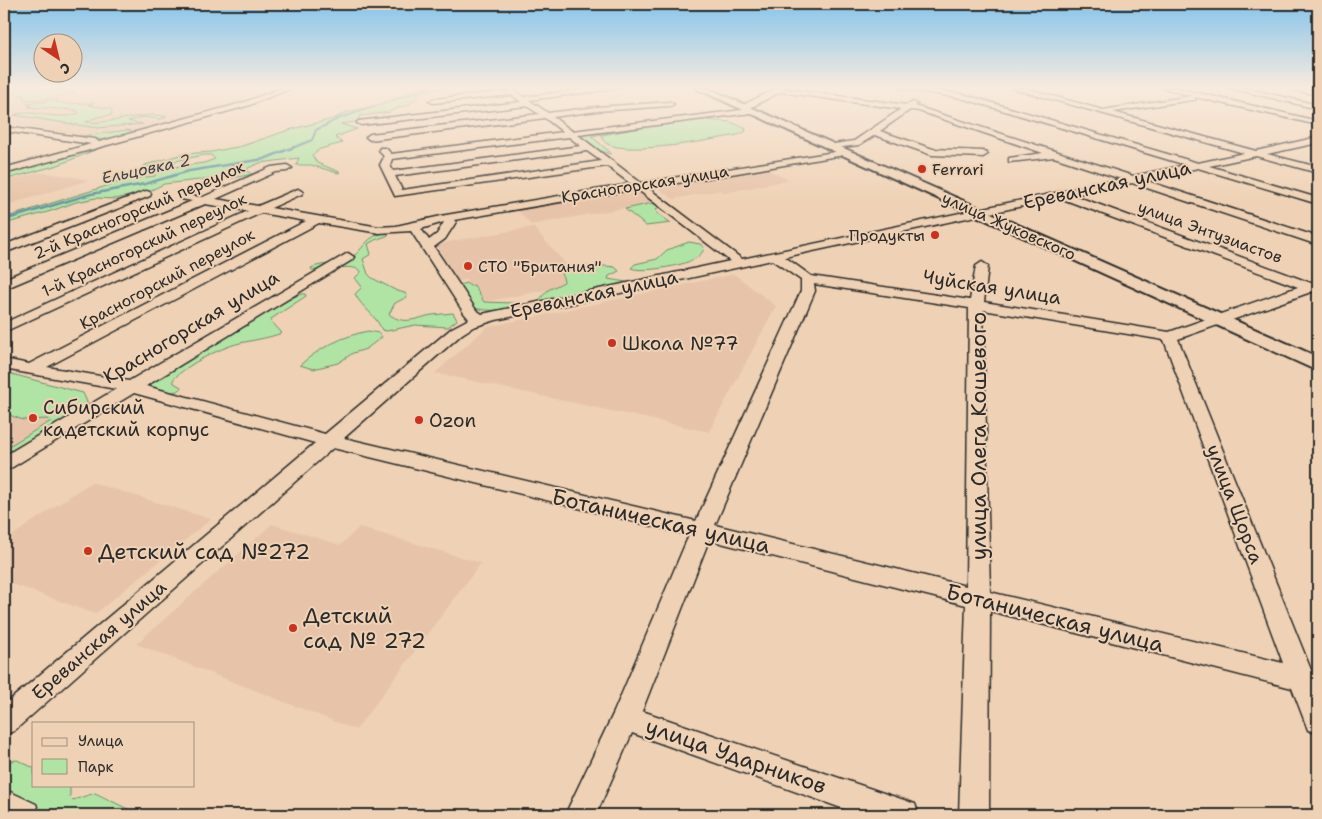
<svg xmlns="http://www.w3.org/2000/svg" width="1322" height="819" viewBox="0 0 1322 819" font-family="'Shantell Sans',sans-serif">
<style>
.built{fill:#e7c4a9}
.green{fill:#b0e4a5;stroke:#6e8868}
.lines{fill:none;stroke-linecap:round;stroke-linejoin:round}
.stream-far1{stroke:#6995a3;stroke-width:2}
.stream{stroke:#6995a3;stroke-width:2.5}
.minor-casing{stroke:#2b2b2b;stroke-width:3}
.major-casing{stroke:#2b2b2b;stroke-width:4}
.minor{fill:#efd2b5;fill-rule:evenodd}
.major{fill:#efd2b5;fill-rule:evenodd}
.poi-dot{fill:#c8321e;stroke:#efd2b5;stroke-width:2}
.labels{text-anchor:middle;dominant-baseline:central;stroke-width:4;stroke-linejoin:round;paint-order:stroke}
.far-water-label{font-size:16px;font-style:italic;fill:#3a4549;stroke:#efd2b5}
.far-poi-label{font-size:16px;fill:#2b2b2b;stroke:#efd2b5;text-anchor:start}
.far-street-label{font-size:16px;fill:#2b2b2b;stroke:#efd2b5}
.street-label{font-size:19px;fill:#2b2b2b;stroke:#efd2b5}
.poi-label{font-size:19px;fill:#2b2b2b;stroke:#efd2b5;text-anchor:start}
.near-street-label{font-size:22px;fill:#2b2b2b;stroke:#efd2b5}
.near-poi-label{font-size:22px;fill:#2b2b2b;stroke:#efd2b5;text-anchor:start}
</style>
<rect width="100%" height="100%" fill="#efd2b5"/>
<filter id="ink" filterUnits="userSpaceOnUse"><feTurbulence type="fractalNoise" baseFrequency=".02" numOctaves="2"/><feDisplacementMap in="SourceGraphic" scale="10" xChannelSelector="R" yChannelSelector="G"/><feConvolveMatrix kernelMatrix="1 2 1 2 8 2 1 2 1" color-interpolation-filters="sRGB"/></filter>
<g filter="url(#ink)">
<!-- built -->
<path class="built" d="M14 88H284L127 136 104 139 33 128 22 129 26 128 4 124V91Z
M765 168 788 180 725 193 721 190 673 199 656 187Z
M36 173H48L89 180 4 206V182Z
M633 188 653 203 531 225 516 208Z
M533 227 574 273 552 289 484 302 474 285 470 286 466 280 455 282 438 246 442 243Z
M734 274 776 306 709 432 435 373 487 327Z
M4 385 83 406 4 453Z
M91 482 211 519 95 614 4 581V541Z
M272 524 341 545 359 527 481 563 356 730 136 644Z"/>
<!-- green -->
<path class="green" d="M15 88H50L75 92C57 96 42 102 23 99L24 96 15 93 4 94V91Z
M423 88H447L420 92 417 95 418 97 408 105 392 110 390 112 360 116 359 118 362 121 341 124 357 129 335 137 342 143 320 149 312 155 317 163 340 172 338 173 311 165H296L299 158 260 163 248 168 247 171 253 174 233 178 199 180 164 184 147 192 115 199 96 198 76 202 51 211 4 224V218L129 179 155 176V172L160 169 204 163 215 159 211 155H203L144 168 145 165 183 154 211 152 242 146 292 129 333 119 347 112 375 106 399 98 408 92Z
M54 100H57L56 102 67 104 94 103 88 105 111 109 112 115 97 117 86 122C112 125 145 110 167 117L160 119 143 117 128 121 143 124 97 128 14 115C35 108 56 122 79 113L76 110 28 107 32 106 27 104Z
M723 117 707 120 730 122 745 128 746 131 738 135C719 138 599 163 602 135L641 128 591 136 611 153 610 154 602 151H595L579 136 591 133Z
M128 130 134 132 110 140 75 137Z
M88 148 95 150 58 165 4 180V173Z
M653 203 660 205 656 210 657 213 671 223 646 226 625 209Z
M386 233 389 235 375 240 368 244 371 254 363 259 368 274 372 278 397 291 405 293 407 297 395 303 389 314C404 326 416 318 432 315 439 314 446 314 453 313L457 320 448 327 415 325 387 331 382 330C376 315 362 308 355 294L362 287 355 278 361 272 360 270C346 263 328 272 312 270L311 268C324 262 337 266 349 259 364 251 365 235 386 233Z
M689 242 700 244 704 247 703 251C701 254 698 257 694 259 683 266 642 273 631 268L635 264 657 259 667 250Z
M605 266 615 267 619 271 609 276 608 279 626 282 624 284 542 302 539 300 548 290 564 282 562 273 576 267Z
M466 283 470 286 474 285 484 302 513 303 517 306C505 312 487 311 474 308L459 285Z
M301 294H305L306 296 271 319V321L282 333C268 338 259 339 245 342 225 345 185 365 173 380L174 383 181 387V389C171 395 161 392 151 387L150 381 249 324 274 306Z
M368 331 379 333 382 337 366 349 353 353 338 363 313 369 300 365C319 348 343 336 368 331Z
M4 372 83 393 87 402V406L4 456V449L51 421 49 419 23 420 4 413Z
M17 760 34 768V785H68L70 787V797L73 800 95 793 140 815H48L4 793V762Z"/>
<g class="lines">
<!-- stream-far1 -->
<path class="stream-far1" d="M290 149 312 140 316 130 340 118 429 88"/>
<!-- stream -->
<path class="stream" d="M4 220 91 194 145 184 189 171 264 159 294 147"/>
<defs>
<path id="minor" d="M4 88H10L4 91Z
M282 88H292L247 106 4 174V168L91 144 4 131V127L95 139 99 142 242 103Z
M508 88H515L516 92 524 97 595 88H620L529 100 548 113 597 107 670 102 674 104 670 106 597 111 553 117 572 131 742 110 741 106 777 88 907 105 913 102 917 104 915 106 1133 176 1186 165 961 98 898 88H920L962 94 1198 163 1244 153 1011 88H1024L1103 110 1191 96 1163 88H1177L1318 121V125L1195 97V100H1192L1113 112 1256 151 1318 137V143L1267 154 1318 167V173L1256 156 1209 166 1318 198V204L1198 168 1144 180 1318 237V245L1132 183 1073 195 1311 283 1318 281V292H1311L1178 339 1311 670 1318 671V734L1308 730 1292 688 990 611 989 815H959L966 605 709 540 642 711 904 800 915 804 919 815H861L632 733 596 815H565L614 712 689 535 333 448 14 731 4 735V705L315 443 134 393 11 468 4 470V456L116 389 4 369V359L29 364 306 221 261 213 4 332V323L248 211 205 204 9 287 4 288V279L192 201 181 199 180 197 181 195 203 197 271 167 287 165 292 168 287 171 276 172 216 199 258 206 298 189 303 192 302 194 271 208 379 227 396 226 446 215 631 184 607 166 395 196 380 165 384 157 379 150 380 148H386L391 154 563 132 545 118 370 140 366 137 370 134 539 114 527 106 361 125 357 123 358 121 521 102 512 95 433 103 429 101 433 99 509 91ZM780 92 901 109 854 141 827 145V149L859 145 875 135 932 155 983 157 988 154 983 151 933 149 880 131 910 110 919 111 1043 153 1009 158V162L1054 157 1121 179 742 259 648 188 844 155 847 154V150L641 183 578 135 751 113H754V109H748ZM569 137 581 146 393 171 390 165 392 159ZM587 151 601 161 402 190 395 176ZM637 189 730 261 482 314 476 310 434 247 445 239 456 222 454 220ZM1060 198 1298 287 1169 332 984 302 988 266 982 262 976 266 970 300 811 276 785 257ZM444 222 437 234 429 240 421 229ZM319 223 379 233 411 231 464 313 469 319 452 328 325 434 146 386 352 260 354 257 348 253 129 381 47 367ZM772 260 801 280V291L696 521 344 438 462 334 473 327 496 320ZM814 284 969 308 966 586 715 525 815 291ZM983 310 1164 340 1283 663 990 592Z
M1229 88H1244L1318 105V109Z
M1290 88 1318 91V95L1293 90Z
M146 191 150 192 151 194 150 196 4 253V245Z
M4 789 36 804 40 815H4Z"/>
<path id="major" d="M695 88H707L1318 357V370L1311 368Z"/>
</defs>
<!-- minor casing -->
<use href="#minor" class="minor-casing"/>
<!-- major casing -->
<use href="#major" class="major-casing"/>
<!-- minor -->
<use href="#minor" class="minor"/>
<!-- major -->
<use href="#major" class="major"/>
</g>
</g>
<!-- sky -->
<linearGradient id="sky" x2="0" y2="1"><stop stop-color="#85c4ec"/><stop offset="0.43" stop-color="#f8ebde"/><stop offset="1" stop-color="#f8ebde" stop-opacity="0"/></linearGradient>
<rect width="1322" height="203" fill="url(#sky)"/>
<!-- markers -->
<g class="poi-dot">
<circle cx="922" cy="169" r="5"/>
<circle cx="935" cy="235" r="5"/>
<circle cx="468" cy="266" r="5"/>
<circle cx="612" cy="343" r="5"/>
<circle cx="33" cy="418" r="5"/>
<circle cx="419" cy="420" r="5"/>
<circle cx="88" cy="551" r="5"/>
<circle cx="293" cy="628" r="5"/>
</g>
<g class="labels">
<!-- far-water labels -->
<g class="far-water-label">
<text transform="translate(146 169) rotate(-12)">Ельцовка 2</text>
</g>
<!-- far-poi labels -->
<g class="far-poi-label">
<text x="932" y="169">Ferrari</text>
<text x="925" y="235" text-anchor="end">Продукты</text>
<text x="478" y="266">СТО "Британия"</text>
</g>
<!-- far-street labels -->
<g class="far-street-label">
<text transform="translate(645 184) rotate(-9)">Красногорская улица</text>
<text transform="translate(139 210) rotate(-23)">2-й Красногорский переулок</text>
<text transform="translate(1009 226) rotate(24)">улица Жуковского</text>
<text transform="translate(1210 232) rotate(20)">улица Энтузиастов</text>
<text transform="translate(144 245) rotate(-25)">1-й Красногорский переулок</text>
<text transform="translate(167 279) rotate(-28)">Красногорский переулок</text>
</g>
<!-- street labels -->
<g class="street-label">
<text transform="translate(1107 185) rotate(-12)">Ереванская улица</text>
<text transform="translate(992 287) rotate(9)">Чуйская улица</text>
<text transform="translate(594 294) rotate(-12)">Ереванская улица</text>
<text transform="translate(191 327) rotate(-31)">Красногорская улица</text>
<text transform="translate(1235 504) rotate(69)">улица Щорса</text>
<text transform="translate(99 640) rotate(-41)">Ереванская улица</text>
</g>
<!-- poi labels -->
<g class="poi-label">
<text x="622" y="343">Школа №77</text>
<text x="43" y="407">Сибирский<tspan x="43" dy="22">кадетский корпус</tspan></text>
<text x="429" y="420">Ozon</text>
</g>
<!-- near-street labels -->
<g class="near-street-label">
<text transform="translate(978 436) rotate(-90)">улица Олега Кошевого</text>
<text transform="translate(661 521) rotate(13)">Ботаническая улица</text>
<text transform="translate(1055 618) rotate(14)">Ботаническая улица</text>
<text transform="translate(736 756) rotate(19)">улица Ударников</text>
</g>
<!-- near-poi labels -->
<g class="near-poi-label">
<text x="98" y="551">Детский сад №272</text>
<text x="303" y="615">Детский<tspan x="303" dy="25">сад № 272</tspan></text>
</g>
</g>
<!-- margin -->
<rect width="1322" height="819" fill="none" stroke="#efd2b5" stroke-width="20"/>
<rect x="10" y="10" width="1302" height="799" fill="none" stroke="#2b2b2b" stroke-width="2" filter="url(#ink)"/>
<!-- legend -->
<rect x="32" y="722" width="162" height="65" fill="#efd2b5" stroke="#a18f7e"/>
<rect x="42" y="738" width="25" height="8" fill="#efd2b5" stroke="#a18f7e"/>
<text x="78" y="746" font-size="15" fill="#2b2b2b">Улица</text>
<rect x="42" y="759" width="25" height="15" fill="#b0e4a5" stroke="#a18f7e"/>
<text x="78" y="772" font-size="15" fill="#2b2b2b">Парк</text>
<!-- north arrow -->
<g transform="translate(58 58) rotate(145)"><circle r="24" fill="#efd2b5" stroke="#a18f7e"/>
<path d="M0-4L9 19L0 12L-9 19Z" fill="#c8321e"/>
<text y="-8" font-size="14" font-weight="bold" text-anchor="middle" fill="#2b2b2b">С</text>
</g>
</svg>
